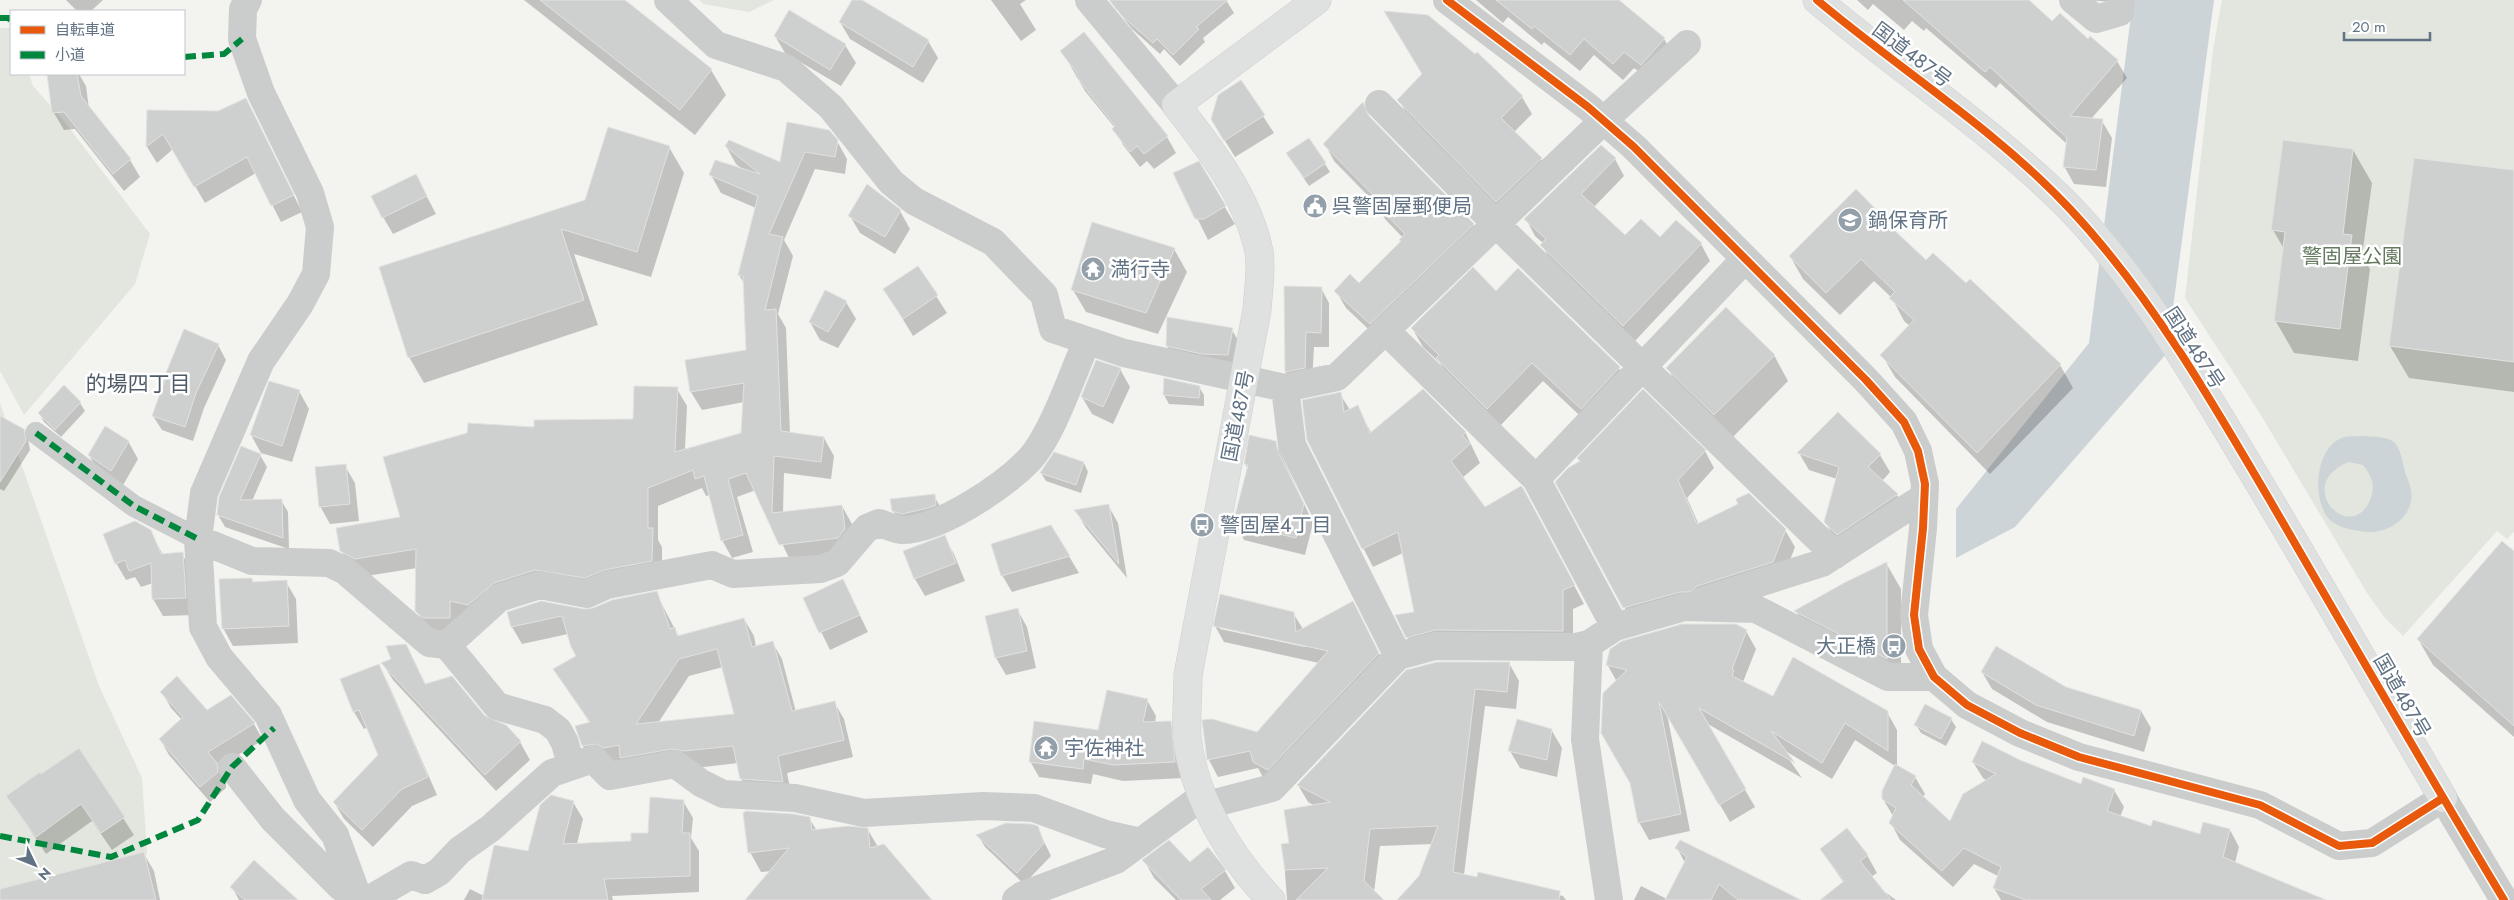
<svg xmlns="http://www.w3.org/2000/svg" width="2514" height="900" viewBox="0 0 2514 900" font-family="Jost,'Noto Sans JP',sans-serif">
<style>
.green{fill:#e2e6de}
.water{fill:#ccd4d7;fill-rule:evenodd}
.shadow{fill:#0003;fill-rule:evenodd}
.building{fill:#cecfcf;stroke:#e2e2e0;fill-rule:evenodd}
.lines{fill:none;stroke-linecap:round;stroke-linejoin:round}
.trunk-casing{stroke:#cfd1d0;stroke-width:29}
.pedestrian{stroke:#cbcdcd;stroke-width:22}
.minor{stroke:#cbcdcd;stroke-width:28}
.tertiary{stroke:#cbcdcd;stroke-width:28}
.trunk{stroke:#dfe0e0;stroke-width:28}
.quiet{stroke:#00873e;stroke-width:6;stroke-dasharray:12 6;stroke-linecap:butt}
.cycleway-casing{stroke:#fff;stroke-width:11}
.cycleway{stroke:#e8590c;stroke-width:8}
.labels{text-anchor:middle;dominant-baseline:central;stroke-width:5;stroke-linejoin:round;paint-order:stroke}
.street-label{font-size:20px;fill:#607283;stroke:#fff}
.poi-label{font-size:20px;fill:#607283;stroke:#fff;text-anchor:start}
.park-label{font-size:20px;fill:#64795f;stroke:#fff}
.neighbourhood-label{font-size:21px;fill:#4f5c67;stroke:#fff}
</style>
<rect width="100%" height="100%" fill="#f3f3f0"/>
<!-- green -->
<path class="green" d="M699 0H774L749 12 703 4Z
M2222 0H2514V532L2507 539 2497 531 2403 636 2385 618 2367 593 2259 412 2185 298 2213 50Z
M0 28H11V74H29L33 86 64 121 150 234 135 284 24 415 0 371Z
M0 403 99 686 142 778 147 853 124 900H0Z"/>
<!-- water -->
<path class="water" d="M2133 0H2214L2167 353 2015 527 1956 558V509L2089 343Z
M2365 436C2375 437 2387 436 2395 443 2401 450 2403 463 2405 472 2407 478 2410 484 2411 490 2415 515 2391 533 2368 532 2356 531 2337 528 2329 519 2311 499 2316 447 2342 438 2349 435 2359 437 2365 436ZM2349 462 2363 465C2372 477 2376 485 2370 500 2350 546 2292 484 2349 462Z"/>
<!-- shadow -->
<path class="shadow" d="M66 0H103L91 11H77Z
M524 0H623L711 70 726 95 695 135Z
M853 0H859L928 41 938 58 923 83 850 39 840 22Z
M991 0H1026L1020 4 1036 30 1021 41Z
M1109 0H1226L1234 13 1203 38 1205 42 1180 66 1164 49 1160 54 1132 29Z
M1476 0H1619L1664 39 1674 56 1651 81 1634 68 1623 80 1594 55 1580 71 1544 42 1542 45 1508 17 1503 23Z
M1857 0H2027L2063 33 2088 40 2117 61 2127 78 2091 119 2102 121 2112 138 2106 187 2074 184 2064 166 2068 145 2000 83 1996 88 1926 28 1924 31 1912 21 1904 30 1873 4 1868 10Z
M2090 0H2109V2Z
M790 11 845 45 856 63 841 86 785 53 775 36Z
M1062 51 1167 137 1176 153 1154 169 1147 161 1140 167 1123 145 1115 128 1085 91Z
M1477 54 1522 97 1532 114 1514 132 1541 159 1551 176 1507 218 1409 118 1399 100Z
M48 74H79L86 86 89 109 130 160 140 177 124 191 75 129 64 130 54 113Z
M1241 82 1274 133 1235 157 1222 136Z
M246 100 302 212 281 222 256 173 205 203 173 149 157 163 147 147 148 111 219 112Z
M1363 104 1372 121 1473 224 1482 241 1380 340 1346 308 1336 291 1359 285 1402 242 1403 238 1385 219 1376 204 1334 161 1325 144Z
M788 124 837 141 847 159 845 174 815 169 784 240 793 256 778 314 786 328 790 434 824 438 834 456 831 479 784 473 783 513 842 506 852 524 855 548 791 562 756 490 737 497 753 552 732 558 722 540 710 495 706 496 702 488 658 506V540L662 547V578L504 601 459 635 427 628 416 610 417 568 366 576 352 569 341 550 402 518 535 429 634 420 677 389 687 406 685 450 743 434 744 402 702 410 691 392 687 361 747 351 744 283 739 275 756 208 721 193 711 175 745 171 736 164 726 146 781 164Z
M669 147 684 173 651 277 574 254 598 325 424 383 409 357 586 201Z
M2353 150 2372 183 2362 256 2370 269 2358 361 2294 353 2275 320 2284 249 2273 230Z
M1615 159 1624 176 1594 207 1625 237 1701 244 1710 261 1634 342 1551 262 1542 245 1544 244 1535 236 1526 219Z
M1292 161 1325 164 1330 172 1309 186Z
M1198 163 1235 224 1208 240 1175 173Z
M2514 171V392L2409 378 2390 346Z
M416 176 436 214 393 234 383 217Z
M900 211 910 229 895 254 860 233 850 216Z
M1892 227 1896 234 1926 262 1967 284 1970 280 2060 365 2073 388 1990 474 1895 377 1882 355 1910 326 1904 321 1892 298 1874 281 1840 315 1803 279 1790 256Z
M1174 249 1187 272 1158 334 1086 312 1073 290Z
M918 268 947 313 913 336 885 290Z
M1518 269 1619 368 1630 387 1592 427 1543 381 1499 427 1448 377 1440 363 1423 347 1412 328 1496 292Z
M1321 288 1329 303V347H1314L1312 383 1294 386 1285 371Z
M846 302 856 319 838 348 820 340 810 322Z
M1232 330 1242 347 1238 372 1177 363 1167 346Z
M218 345 226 360 204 408 193 441 162 430 153 416 164 380Z
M1774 355 1788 381 1730 440 1682 394 1668 369Z
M1120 369 1130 387 1113 424 1092 414 1082 397Z
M1165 379 1199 387 1204 395V406L1169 404 1164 395Z
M299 391 309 409 292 462 261 453 251 435Z
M1340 394 1350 410 1357 407 1372 434 1465 432 1480 463 1462 478 1484 508H1533L1584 604 1573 609V649L1418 655 1407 637 1415 613 1403 553 1373 567 1308 440Z
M80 403 85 411 61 437 44 422 39 413Z
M0 418 23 429 28 438 30 450 4 491 0 489Z
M128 441 138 459 122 487 99 473 89 455Z
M1275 442 1313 523 1305 555 1244 540 1234 523 1248 469 1245 464Z
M1705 451 1714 468 1687 498 1699 525 1785 530 1795 547 1783 579 1634 625 1557 482 1581 462Z
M1055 453 1084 463 1088 472 1081 493 1046 481 1041 473Z
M1799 453 1880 455 1890 472 1882 481 1897 495 1907 512 1836 540 1825 522 1837 479 1809 470Z
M260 455 267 467 252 501 281 500 288 512 289 549 225 527 218 515Z
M345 466 355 483 359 521 330 524 320 506Z
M934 496 944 513 903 528 893 510Z
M1108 505 1118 523 1127 578 1086 528 1076 511Z
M1051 526 1079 573 1012 592 1002 575Z
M150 531 163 555 182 554 192 571 195 615 163 616 153 599V583L141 587 135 577 126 580 116 563Z
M944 537 954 554 965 581 925 596 915 579 905 552Z
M2514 553V737L2433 665 2418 639Z
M1886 563 1901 589V683L1810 636 1796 611Z
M252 579 254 583 286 582 296 599 298 643 233 646 223 628Z
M843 581 868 632 830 650 805 599Z
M656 593 679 637 744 619 754 636 756 647 772 642 782 659 796 712 834 702 844 719 853 757 787 773 792 798 751 796 741 779 738 763 695 768 593 763 583 746 590 723 555 670 578 656 568 634 522 644 512 627 509 613 584 611ZM723 667 736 715 658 723 689 676Z
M1017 609 1027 627 1036 668 1006 675 996 658 987 617Z
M1293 613 1303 629 1362 620 1388 671 1264 779 1258 768 1218 777 1209 760 1204 721 1258 733 1319 663 1224 642 1215 626ZM1221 626 1305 644V647L1220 629Z
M1746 631 1756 649 1743 682 1774 697 1887 712 1897 730V766L1915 777 1925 794 1923 797 1951 823 1987 781 1983 778 1973 762 2019 761 2081 785 2114 790 2124 807 2120 817 2152 828 2201 835 2230 830 2239 847 2235 863 2324 900H2001L1994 888 1998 876 1974 864 1953 887 1900 840 1891 823 1893 816 1883 799 1895 766 1855 740 1832 779 1782 749 1802 778 1706 723 1755 807 1730 822 1667 714 1690 831 1649 840 1639 822 1617 682 1607 664Z
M406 645 426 685 505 726 520 742 530 760 496 791 393 680 383 664 392 660Z
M1509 663 1519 681 1516 709 1485 706 1464 875 1563 896 1566 900H1398L1420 876 1433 844 1380 846 1374 892 1382 900H1287L1283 845 1291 844 1315 806 1308 802 1298 785Z
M378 665 388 683 437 795 412 806 373 847 344 819 334 802 380 755 368 727 364 729 354 712Z
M1982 672 2065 688 2141 711 2151 728 2144 752 2047 722 1992 689Z
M162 692 206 711 230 697 254 724 263 740 218 767 226 780V788L210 802 169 755 160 739 182 720 171 708Z
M1147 700 1156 716 1155 723 1170 722 1180 738 1184 778 1123 781 1093 774 1091 784 1039 777 1030 761 1099 731Z
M1951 719 1956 727 1946 746 1921 733 1916 725Z
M1552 731 1562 748 1557 777 1520 768 1510 751Z
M79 750 134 835 112 850 92 821 46 854 8 796Z
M683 801 693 818 691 838 699 851V892L612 896 613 900H464L470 889 484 896 529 853 573 802 583 819 577 844 633 842 649 834Z
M809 818 817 831 868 830 878 847 930 900H745L771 871 761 872 750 852Z
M1037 827 1051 856 1024 884 985 847 978 835Z
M1677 848 1784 900H1634L1641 886 1667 899 1685 863Z
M1821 850 1867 855 1877 873 1871 877 1882 890 1896 900H1841L1844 883Z
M144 854 154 871 160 900H14Z
M1144 860 1190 863 1225 871 1235 888 1220 900H1176L1154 878Z
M232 887 297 900H239Z"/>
<!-- building -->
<path class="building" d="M540 0H625L712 69 680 110Z
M852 0H862L929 40 913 67 839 22Z
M1109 0H1228L1196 27 1199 29 1173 55 1157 39 1153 43 1123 17Z
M1496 0H1619L1665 38 1641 65 1624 52 1613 64 1584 39 1570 55 1534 26 1532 29Z
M1903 0H2029L2052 21 2060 13 2088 39 2090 36 2118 60 2070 116 2103 119 2096 170 2063 167 2067 138 1990 67 1985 72Z
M789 10 846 44 830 70 774 36Z
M1384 11 1428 15 1475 54 1477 52 1523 96 1501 118 1542 158 1496 202 1397 100 1422 74Z
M1084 32 1168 136 1144 154 1137 146 1130 152 1112 129 1115 126 1075 75 1077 73 1060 51Z
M47 74H77L81 96 131 159 113 174 64 112 52 113Z
M1241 80 1265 115 1224 141 1211 119 1218 95Z
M246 98 294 195 271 206 247 157 194 187 163 134 146 147 147 110 218 111Z
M1363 102 1368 115 1474 224 1370 324 1334 291 1350 274 1359 283 1401 241 1399 240 1405 234 1374 202 1377 199 1323 144Z
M787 122 829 130 838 140 835 157 805 152 769 234 783 237 765 310 776 309 781 431 824 437 821 462 774 456 772 513 842 505 845 529 838 538 779 545 746 473 728 479 743 535 721 541 704 476 695 479 693 470 648 488V528H653L652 561 604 570 585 578 535 570 494 583 468 605 450 601V618H423L415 611 416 549 355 559 340 551 336 528 400 517 383 457 467 433 468 423 534 427V420L633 419 634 386 678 387 675 452 741 433 744 383 690 392 685 360 746 350 743 276 738 275 758 196 709 175 715 160 760 174 725 146 729 140 780 162Z
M608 127 670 146 637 252 561 229 584 300 408 358 379 267 585 200Z
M1309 138 1326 163 1304 178 1286 153Z
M2283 140 2353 149 2343 234 2352 235 2340 329 2274 321 2285 232 2271 230Z
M1601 145 1616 158 1581 194 1625 235 1641 219 1660 237 1676 220 1702 243 1623 326 1540 245 1546 239 1524 219Z
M2414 158 2514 170V362L2389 346Z
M1199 161 1226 206 1204 219H1195L1173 173Z
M416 174 427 196 382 218 371 196Z
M867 184 901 210 885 237 848 216Z
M1856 189 1893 227 1892 228 1926 260 1933 253 1966 283 1970 279 2061 364 1977 453 1880 355 1914 320 1889 298 1895 292 1861 259 1826 293 1789 256Z
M1092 222 1175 248 1146 313 1071 290Z
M918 266 938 295 903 319 883 289Z
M1473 267 1496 291 1518 268 1620 367 1581 409 1532 363 1487 409 1436 358 1439 355 1411 328Z
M1284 286 1322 287 1321 333 1306 332 1305 368 1285 372Z
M825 290 847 301 828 332 809 322Z
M1726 307 1775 355 1714 415 1666 368Z
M1167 317 1233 328 1228 355 1202 354 1166 346Z
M184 329 219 344 196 393 185 427 152 416 165 380H163Z
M1096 360 1121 368 1103 407 1081 397Z
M1164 378 1200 386 1199 398 1163 395Z
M269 381 300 390 282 446 250 435Z
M64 385 81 402 55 430 38 413Z
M1423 389 1466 432 1462 435 1470 444 1451 461 1485 507 1521 486 1523 488 1575 585 1563 590V631L1435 630 1406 638 1395 615 1414 612 1398 532 1362 549 1307 440 1302 400 1341 392 1344 412 1358 405 1370 433Z
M1643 389 1706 450 1678 480 1697 524 1738 504 1736 499 1749 493 1786 529 1773 562 1697 586 1690 592H1680L1623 608 1555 482 1568 468 1580 461 1577 458Z
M1838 412 1881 454 1868 467 1898 494 1837 535 1824 522 1839 467 1797 453Z
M0 416 24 429 26 441 0 482Z
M105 426 129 441 111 471 88 455Z
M1249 435 1276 441 1278 452 1304 504 1296 538 1233 523 1248 465 1244 464Z
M241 446 261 454 240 500 282 499 283 538 217 515 219 497Z
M1054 452 1084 462 1076 485 1040 473Z
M346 464 350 504 319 507 315 467Z
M935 494 936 505 928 508 902 514 892 511 890 499Z
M1109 504 1119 564 1074 510Z
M135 521 151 530 161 554 183 552 186 598 152 599 151 563 129 571 125 560 115 564 103 534Z
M1051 525 1070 556 1001 576 991 544Z
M945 535 956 563 914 579 903 551Z
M2502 541 2514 551V726L2417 639Z
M1887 562V659L1794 611 1844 583Z
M252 578V582L287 580 289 626 222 629 219 579Z
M843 579 860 615 819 633 803 598Z
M657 591 670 629 675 627 677 636 744 618 752 647 773 641 792 711 835 701 844 740 778 756 783 782 740 779 733 746 684 751 672 749 620 758 619 745 604 748 596 744 582 746 575 726 590 722 553 669 576 656 571 647 562 616 511 627 507 612 541 601 584 609 593 608 612 600ZM717 649 734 714 636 724 679 659Z
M1220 594 1294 612 1296 632 1353 601 1379 653 1268 770 1253 762 1250 751 1207 760 1202 720 1212 719 1257 732 1328 651 1213 626Z
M1018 608 1027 651 995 658 985 616Z
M1682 624H1736L1747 630 1732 669 1734 670 1732 676 1773 696 1793 657 1888 711V751L1845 723 1822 763 1771 731 1795 763 1699 708 1746 789 1719 805 1659 702 1681 814 1638 823 1630 783 1601 733 1603 693 1627 670 1606 665 1610 649 1622 641Z
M406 644 425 684 452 676 485 716 506 725 521 741 485 775 381 663 391 659 386 646Z
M1996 646 2066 687 2141 710 2134 736 2036 705 1981 672Z
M1437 662H1510L1507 692 1475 689 1453 872 1477 877 1478 872 1560 891 1559 900H1397L1419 876 1438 826 1370 829 1364 881 1384 900H1296L1328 868 1285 870 1281 844 1289 843 1284 810 1330 802 1297 785 1406 670Z
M379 664 428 777 402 789 362 830 333 802 378 755 359 710 353 712 340 679Z
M177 676 207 710 231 695 255 723 208 752 217 763 218 772 200 787 159 739 183 717 160 692Z
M1107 690 1148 699 1143 722 1171 721 1175 762 1113 765 1084 759 1083 769 1029 762 1034 721 1098 730Z
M1925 704 1952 718 1941 739 1914 725Z
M1517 719 1552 729 1547 760 1508 751Z
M1982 741 2020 760 2081 784 2083 777 2115 789 2107 811 2151 826 2153 820 2200 834 2203 822 2230 829 2223 857 2326 900H2026L1993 888 2001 867 1964 848 1942 871 1889 823 1896 808 1882 799V791L1895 764 1916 776 1911 785 1950 821 1963 794 1996 774 1972 762Z
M79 748 125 817 101 833 81 804 36 837 6 796 40 772 41 774Z
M551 795 574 801 563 844 631 841V833H648L650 797 684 800 682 833H690V876L604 879 608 900H482L494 845 528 851 540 805Z
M746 811 793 814 810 817 812 830 849 826 868 828 870 848 884 844 932 900H745L789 848 748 853 743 813Z
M1006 823 1031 824 1038 826 1044 843 1017 873 976 835Z
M1847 828 1868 855 1860 861 1891 900H1820L1844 881 1820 849Z
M1169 840 1190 862 1208 847 1221 863 1226 870 1201 889 1211 900H1181L1142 860Z
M1680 840 1725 862 1801 900H1738L1719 884 1711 900H1665L1687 857 1675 848Z
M144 852 156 900H0V889Z
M254 860 298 900H245L230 887Z"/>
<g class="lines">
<defs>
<path id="trunk" d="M1817 0C1900 70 1991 129 2068 206 2136 276 2187 363 2237 446 2307 562 2375 681 2443 798
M1271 900C1230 857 1193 797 1187 736 1186 717 1188 695 1188 675L1257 310C1258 292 1262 270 1259 252 1248 196 1210 149 1176 105L1317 0"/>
</defs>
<!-- trunk casing -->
<use href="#trunk" class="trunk-casing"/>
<!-- pedestrian -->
<path class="pedestrian" d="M36 433 134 506 198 539"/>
<!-- minor -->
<path class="minor" d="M248 0 243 9 242 39 261 93 310 193 320 227 316 274 300 304 261 361 204 493 198 539 203 627 219 657 268 715 307 800 335 835 359 900
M668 0 716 45 786 68 831 107 891 182 914 201 993 242 1044 295 1053 329 1124 353 1285 388 1337 377 1604 120 1687 44
M2073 0 2096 19 2120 12 2121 0
M1379 104 1496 224 1835 555
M1385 330 1536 479 1615 627
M1285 388 1292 445 1398 656
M1536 479 1745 259
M198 539 252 561 329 563 344 570 429 643 447 645 499 598 540 585 587 594 607 585 712 565 733 574 821 569 837 563 867 528 879 523C886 525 894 529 901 530 938 531 1004 486 1029 460 1052 436 1073 372 1087 341
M1702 601 1822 563 1924 497
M1589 644 1585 739 1609 900
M447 645 497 706 545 720 558 730 565 743 571 766
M232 767 273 819 341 887
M1207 805 1272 788 1398 656 1435 646 1576 647 1589 644 1615 627 1684 607 1756 609 1888 677H1934
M368 900 411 875 425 880 439 872 460 850 491 828 552 773 593 759 610 776 675 764 701 783 723 794 795 798 864 813 983 806 1034 808 1105 834 1141 842
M1016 900 1023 895 1116 860 1203 796"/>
<!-- tertiary -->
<path class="tertiary" d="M1089 0 1176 105
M1447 0 1588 107 1634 147 1866 380 1904 422 1918 451 1925 484 1923 528 1914 615 1919 649 1934 677 1967 705 2020 733 2079 757 2260 805 2339 846 2372 843 2443 798 2504 900"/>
<!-- trunk -->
<use href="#trunk" class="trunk"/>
<!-- quiet -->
<path class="quiet" d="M0 18H9L11 21
M184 57 224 54 242 39
M36 433 134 506 198 539
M0 836 111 857 198 820 232 767 274 728"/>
<defs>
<path id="cycleway" d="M1447 0 1588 107 1634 147 1866 380 1904 422 1918 451 1925 484 1923 528 1914 615 1919 649 1934 677 1967 705 2020 733 2079 757 2260 805 2339 846 2372 843 2443 798
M1817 0C1900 70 1995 129 2070 209 2157 302 2221 417 2286 528 2358 652 2430 777 2504 900"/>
</defs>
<!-- cycleway casing -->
<use href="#cycleway" class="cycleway-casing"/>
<!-- cycleway -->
<use href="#cycleway" class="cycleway"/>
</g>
<!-- icons -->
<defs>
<symbol id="civic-disc" viewBox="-11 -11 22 22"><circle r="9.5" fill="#939fa9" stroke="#fff"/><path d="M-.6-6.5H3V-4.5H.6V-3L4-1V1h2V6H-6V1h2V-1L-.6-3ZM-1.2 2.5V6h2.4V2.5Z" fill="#fff"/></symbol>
<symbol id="school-disc" viewBox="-11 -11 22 22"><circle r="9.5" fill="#939fa9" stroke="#fff"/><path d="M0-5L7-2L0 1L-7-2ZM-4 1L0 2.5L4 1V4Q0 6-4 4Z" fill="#fff"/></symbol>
<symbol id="temple-disc" viewBox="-11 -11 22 22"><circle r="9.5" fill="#939fa9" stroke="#fff"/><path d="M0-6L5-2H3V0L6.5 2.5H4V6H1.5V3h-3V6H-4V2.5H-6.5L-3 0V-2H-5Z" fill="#fff"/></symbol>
<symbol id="bus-disc" viewBox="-11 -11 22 22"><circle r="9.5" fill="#939fa9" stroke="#fff"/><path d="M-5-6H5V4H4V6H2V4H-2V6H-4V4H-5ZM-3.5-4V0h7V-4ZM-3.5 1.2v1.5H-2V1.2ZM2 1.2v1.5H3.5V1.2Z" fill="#fff"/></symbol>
</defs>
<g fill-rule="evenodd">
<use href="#civic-disc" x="1301" y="192" width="28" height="28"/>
<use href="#school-disc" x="1836" y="206" width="28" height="28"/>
<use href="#temple-disc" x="1079" y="255" width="28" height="28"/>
<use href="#bus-disc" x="1188" y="511" width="28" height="28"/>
<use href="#bus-disc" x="1880" y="632" width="28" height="28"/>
<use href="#temple-disc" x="1032" y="734" width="28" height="28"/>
</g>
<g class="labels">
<!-- street labels -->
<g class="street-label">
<text transform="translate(1912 55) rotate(37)">国道487号</text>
<text transform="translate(2194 348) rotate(57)">国道487号</text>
<text transform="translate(1238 416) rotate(-79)">国道487号</text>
<text transform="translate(2402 696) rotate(60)">国道487号</text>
</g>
<!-- poi labels -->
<g class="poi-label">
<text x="1332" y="206">呉警固屋郵便局</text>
<text x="1868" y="220">鍋保育所</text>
<text x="1110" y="269">満行寺</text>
<text x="1220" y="525">警固屋４丁目</text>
<text x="1876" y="646" text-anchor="end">大正橋</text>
<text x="1064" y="748">宇佐神社</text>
</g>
<!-- park labels -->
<g class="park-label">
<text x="2352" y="256">警固屋公園</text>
</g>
<!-- neighbourhood labels -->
<g class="neighbourhood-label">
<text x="138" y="384">的場四丁目</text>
</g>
</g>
<!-- legend -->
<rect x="10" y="10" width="175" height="65" fill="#ffffff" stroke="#bfc7cd"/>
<rect x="20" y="26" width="25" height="8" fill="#e8590c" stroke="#bfc7cd"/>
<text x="55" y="35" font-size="15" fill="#607283">自転車道</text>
<rect x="20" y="51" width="25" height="8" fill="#00873e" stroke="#bfc7cd"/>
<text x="55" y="60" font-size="15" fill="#607283">小道</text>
<!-- north arrow -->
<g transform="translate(35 865) rotate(133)" stroke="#ffffff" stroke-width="4" paint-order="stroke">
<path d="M0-4L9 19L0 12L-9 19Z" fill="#607283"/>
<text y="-8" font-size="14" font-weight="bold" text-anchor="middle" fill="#607283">N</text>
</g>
<!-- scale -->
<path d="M2344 32v8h86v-8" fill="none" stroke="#607283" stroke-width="2.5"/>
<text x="2352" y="32" font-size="15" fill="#607283" stroke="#ffffff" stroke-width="4" paint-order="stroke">20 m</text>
</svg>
